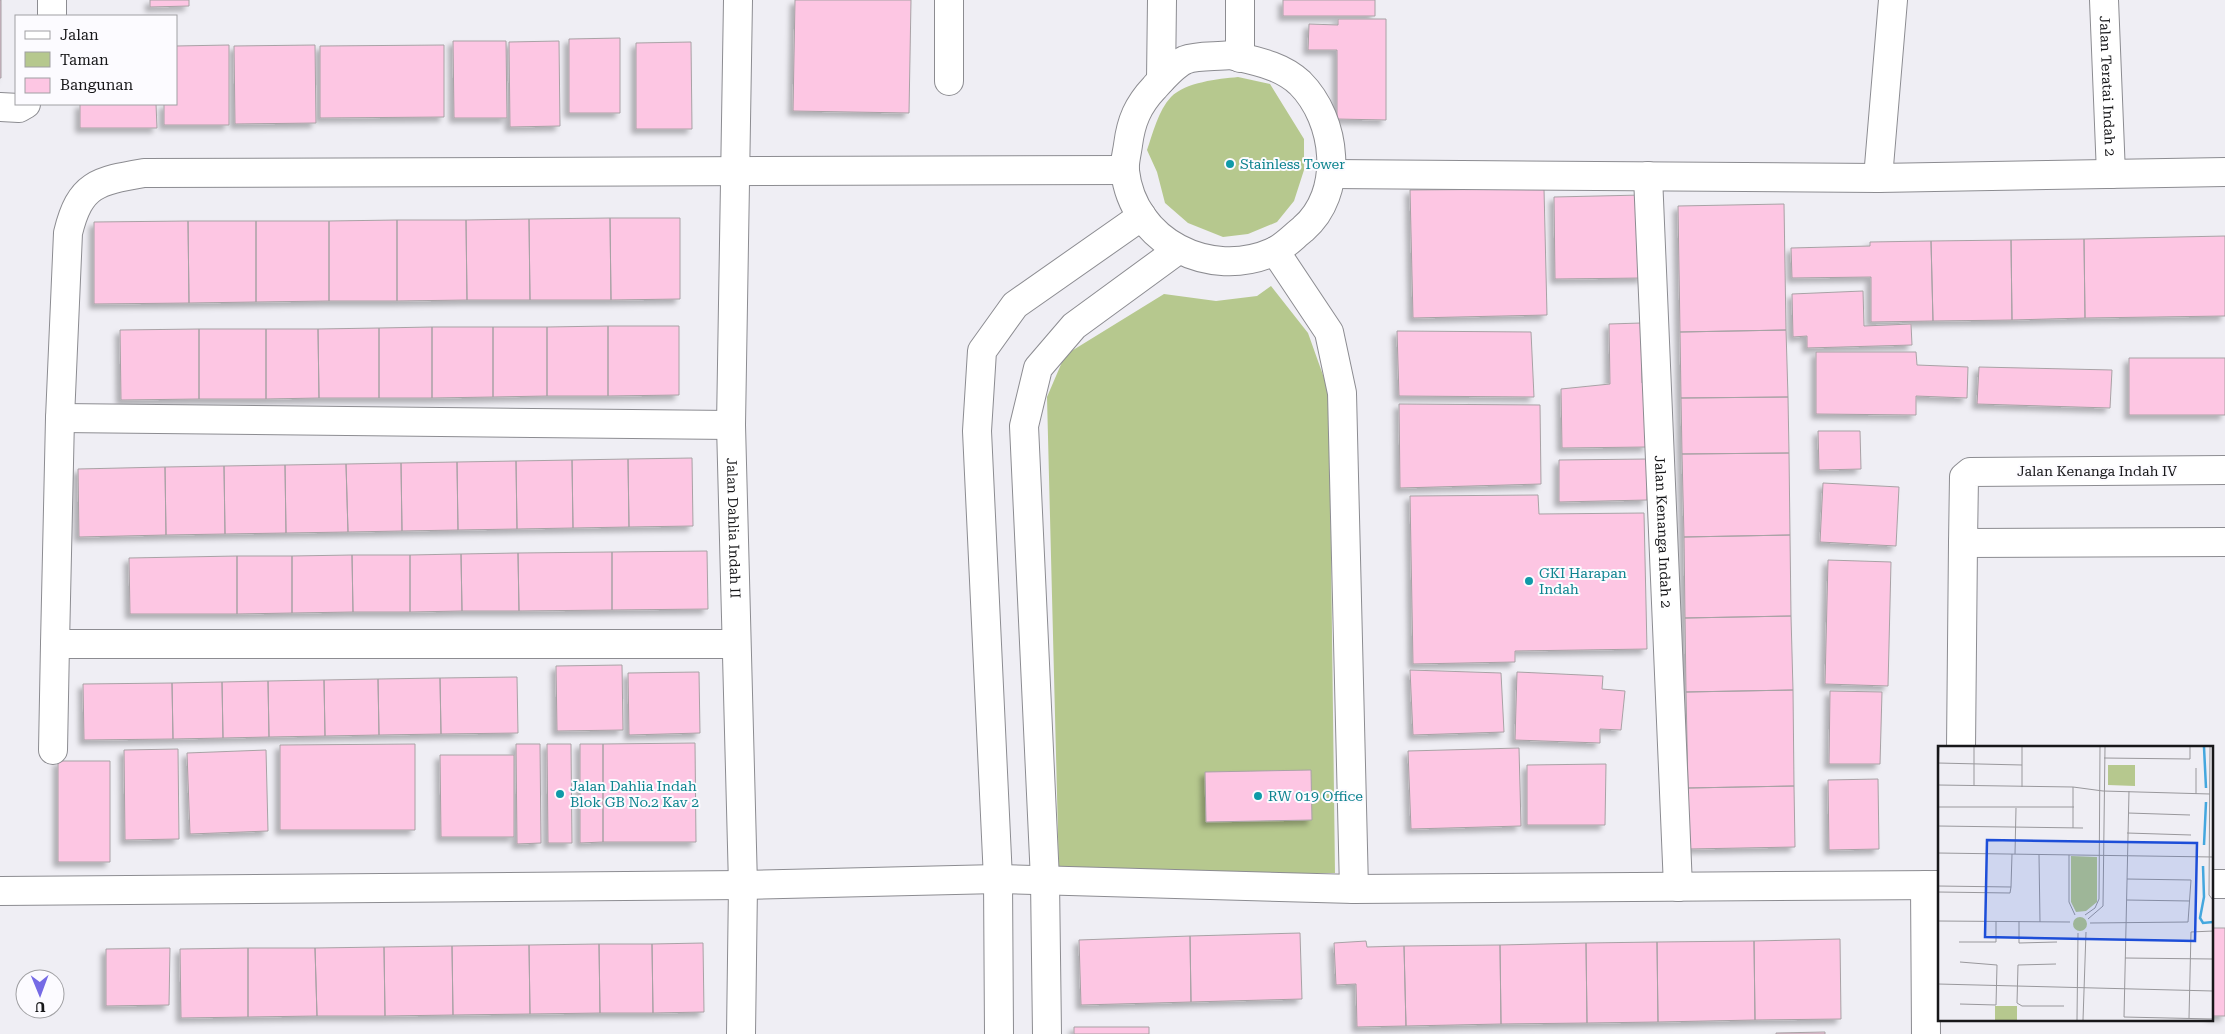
<svg xmlns="http://www.w3.org/2000/svg" width="2225" height="1034" viewBox="0 0 2225 1034" font-family="'Roboto Serif',serif">
<style>
.green{fill:#b6c88e}
.building{fill:#fdc6e3;stroke:#a8a2a5;filter:url(#shadow)}
.lines{fill:none;stroke-linecap:round;stroke-linejoin:round}
.minor-casing{stroke:#8c8c91;stroke-width:30}
.minor{stroke:#fff;stroke-width:28}
.culture-dot{fill:#0f9aa8;stroke:#fcfbff;stroke-width:2}
.labels{text-anchor:middle;dominant-baseline:central;stroke-width:4;stroke-linejoin:round;paint-order:stroke}
.street-label{font-size:14px;fill:#171719;stroke:#fcfbff}
.culture-label{font-size:14px;fill:#0d838f;stroke:#fcfbff;text-anchor:start}
.inset-river{fill:none;stroke:#44a7de;stroke-width:2.5}
.inset-road{fill:none;stroke:#99989c;stroke-width:1}
.view{fill:#1d4ed8;fill-opacity:0.15;stroke:#1d4ed8;stroke-width:2.5}
.inset-edge{fill:none;stroke:#171719;stroke-width:2.5}
</style>
<defs>
<filter id="shadow"><feDropShadow dx="-4.5" dy="4.5" stdDeviation="2.5" flood-color="#0004"/></filter>
</defs>
<rect width="100%" height="100%" fill="#efeef4"/>
<!-- green -->
<path class="green" d="M1238 77 1270 84 1304 139V170L1294 201 1277 222 1248 234 1223 237 1188 223 1165 203 1157 172 1147 150C1153 133 1158 111 1171 97 1186 82 1218 79 1238 77Z
M1271 286 1308 333 1329 392 1335 873 1059 874 1047 397 1065 355 1164 294 1216 301 1257 296Z"/>
<!-- building -->
<path class="building" d="M0 0H1V78H0Z
M150 0H189V6L150 7Z
M795 0H911L909 113 793 111Z
M1283 0H1375V16H1283Z
M1338 19H1386V120L1337 119V50H1308L1309 24 1338 25Z
M620 38V113H569V39Z
M453 41H506L507 118H454Z
M559 41 560 126 510 127 509 42Z
M691 42 692 129H636V43Z
M229 45V125H164V104H176V46Z
M315 45 316 123 235 124 234 46Z
M444 45V117L320 118V46Z
M80 104H156L157 128H80Z
M1544 189 1547 315 1413 318 1410 190Z
M1642 195 1643 278 1555 279 1554 197Z
M1784 204 1786 330 1680 332 1678 206Z
M610 218H680V299L611 300Z
M610 218 611 300H530L529 219Z
M529 219 530 300H467L466 220Z
M397 220V301H329V221Z
M397 220H466L467 300 397 301Z
M188 221 189 303 94 304V222Z
M188 221H256V302L189 303Z
M256 221H329V301L256 302Z
M2225 236V316L2085 318 2084 239Z
M2084 239 2085 318 2012 320 2011 240Z
M2011 240 2012 320 1933 321 1931 241Z
M1931 241 1933 321 1871 322V277L1792 278 1791 248 1870 246V242Z
M1863 291 1864 326 1911 324 1912 345 1807 348V336L1793 337 1792 294Z
M1641 323 1642 383H1647V447L1562 448 1561 389 1610 384 1609 324Z
M608 326V396H547V327Z
M608 326H679V395L608 396Z
M432 327V398H379V328Z
M432 327H493V397L432 398Z
M493 327H547V396L493 397Z
M379 328V398H319L318 329Z
M199 329V399L121 400 120 330Z
M199 329H266V399H199Z
M266 329H318L319 398 266 399Z
M1786 330 1788 397 1681 398 1680 332Z
M1397 331 1531 332 1534 397 1399 396Z
M1816 352H1916L1917 365 1968 367 1967 398 1916 396V415L1816 414Z
M2129 358H2225V415H2129Z
M1979 367 2112 370 2110 408 1977 404Z
M1788 397 1789 453 1682 454 1681 398Z
M1399 404 1540 405 1541 484 1400 488Z
M1818 431H1860L1861 469 1819 470Z
M1789 453 1790 535 1684 537 1682 454Z
M692 458 693 526 629 527 628 459Z
M628 459 629 527 573 528 572 460Z
M1648 459 1647 500 1559 502V460Z
M572 460 573 528 517 529 516 461Z
M516 461 517 529 458 530 457 462Z
M457 462 458 530 402 531 401 463Z
M401 463 402 531 348 532 346 464Z
M346 464 348 532 286 533 285 465Z
M285 465 286 533 225 534 224 466Z
M224 466 225 534 166 535 165 467Z
M165 467 166 535 79 537 78 469Z
M1823 483 1899 487 1896 546 1820 542Z
M1538 495 1539 514 1644 513 1647 649 1515 651V662L1413 664 1410 496Z
M1790 535 1791 616 1685 618 1684 537Z
M707 551 708 609 612 610V552Z
M612 552V610L519 611 518 553Z
M518 553 519 611H462L461 554Z
M461 554 462 611 410 612V555Z
M352 555H410V612H353Z
M352 555 353 612 292 613V556Z
M237 556H292V613L237 614Z
M237 556V614H130L129 558Z
M1828 560 1891 562 1888 686 1825 684Z
M1791 616 1793 690 1686 692 1685 618Z
M622 665 623 730 557 731 556 666Z
M1410 670 1501 673 1504 732 1413 735Z
M699 672 700 733 629 735 628 673Z
M1517 672 1603 676 1602 689 1625 691 1621 730 1600 729V743L1515 740Z
M517 677 518 733 441 734 440 678Z
M440 678 441 734 379 735 378 679Z
M378 679 379 735 325 736 324 680Z
M324 680 325 736 269 737 268 681Z
M268 681 269 737 223 738 222 682Z
M222 682 223 738 173 739 172 683Z
M172 683 173 739 84 740 83 684Z
M1793 690 1794 786 1688 788 1686 692Z
M1830 691 1882 692 1880 764H1829Z
M695 743 696 842H603V744Z
M415 744V830H280V745Z
M516 744H540L541 843 517 844Z
M547 744H571L572 843H548Z
M580 744H603V842L580 843Z
M1519 748 1521 826 1411 829 1408 751Z
M178 749 179 839 125 840 124 750Z
M266 750 268 831 190 834 187 753Z
M440 755H514V837H441Z
M58 761H110V862H58Z
M1606 764 1605 825H1527V765Z
M1311 770 1312 820 1206 822 1205 772Z
M1878 779 1879 849 1829 850 1828 780Z
M1794 786 1795 847 1689 849 1688 788Z
M2211 928H2225V1016H2211Z
M1300 933 1302 999 1191 1002 1190 936Z
M1190 936 1191 1002 1081 1005 1079 940Z
M1840 939 1841 1019 1755 1020 1754 941Z
M1366 941 1367 947 1404 946 1406 1026 1357 1027 1356 984 1336 985 1334 943Z
M1754 941 1755 1020 1658 1022 1657 942Z
M1657 942 1658 1022 1587 1023 1586 943Z
M703 943 704 1012 653 1013 652 944Z
M1586 943 1587 1023 1501 1024 1500 945Z
M599 944H652L653 1013H600Z
M599 944 600 1013 530 1014 529 945Z
M529 945 530 1014 453 1015 452 946Z
M1500 945 1501 1024 1406 1026 1404 946Z
M452 946 453 1015 385 1016 384 947Z
M384 947 385 1016H317L315 948Z
M170 948 169 1005 106 1006V949Z
M248 948H315L317 1016 248 1017Z
M248 948V1017L181 1018 180 949Z
M1074 1027H1149V1034H1074Z
M1825 1032V1034H1776V1033Z"/>
<g class="lines">
<defs>
<g id="minor">
<path id="s1" d="M738 0 731 425 743 885 741 1034"/>
<path id="s2" d="M2104 0 2111 174"/>
<path d="M52 16V0"/>
<path d="M1230 55C1255 61 1281 65 1300 83 1337 120 1345 193 1303 229 1294 236 1284 247 1273 252 1210 280 1133 242 1125 171 1124 163 1127 153 1128 145 1131 121 1138 105 1154 88 1162 79 1174 65 1185 60 1197 55 1217 57 1230 55Z"/>
<path d="M1240 58V0"/>
<path d="M1161 80 1162 0"/>
<path d="M949 81V0"/>
<path d="M0 107 19 108 26 104"/>
<path d="M1332 174 1878 178 2225 172"/>
<path id="s3" d="M1648 176 1678 887"/>
<path d="M1878 178 1893 0"/>
<path d="M1275 251 1329 332 1342 393 1354 889"/>
<path d="M60 418 731 425"/>
<path d="M2225 470 1970 472 1964 477 1963 543 2225 542"/>
<path d="M736 644H55L60 418 68 233C80 184 97 181 144 173L1125 170"/>
<path d="M1961 748 1963 543"/>
<path d="M53 750 55 644"/>
<path d="M2211 884H2225"/>
<path d="M1925 885 1926 1034"/>
<path d="M0 891 743 885 998 879 1354 889 1939 885"/>
<path d="M999 1034 998 879 977 431 982 351 1015 305 1142 216"/>
<path d="M1047 1034 1045 880 1024 426 1038 368 1074 326 1178 250"/>
</g>
</defs>
<!-- minor casing -->
<use href="#minor" class="minor-casing"/>
<!-- minor -->
<use href="#minor" class="minor"/>
</g>
<!-- markers -->
<g class="culture-dot">
<circle cx="1230" cy="164" r="5"/>
<circle cx="1529" cy="581" r="5"/>
<circle cx="560" cy="794" r="5"/>
<circle cx="1258" cy="796" r="5"/>
</g>
<g class="labels">
<!-- street labels -->
<g class="street-label">
<text stroke="none"><textPath href="#s2" startOffset="86">Jalan Teratai Indah 2</textPath></text>
<text x="2097" y="471">Jalan Kenanga Indah IV</text>
<text stroke="none"><textPath href="#s1" startOffset="528">Jalan Dahlia Indah II</textPath></text>
<text stroke="none"><textPath href="#s3" startOffset="356">Jalan Kenanga Indah 2</textPath></text>
</g>
<!-- culture labels -->
<g class="culture-label">
<text x="1240" y="164">Stainless Tower</text>
<text x="1539" y="573">GKI Harapan<tspan x="1539" dy="16">Indah</tspan></text>
<text x="570" y="786">Jalan Dahlia Indah<tspan x="570" dy="16">Blok GB No.2 Kav 2</tspan></text>
<text x="1268" y="796">RW 019 Office</text>
</g>
</g>
<!-- overview -->
<g transform="translate(1938 746)">
<rect width="275" height="275" fill="#efeef4"/>
<path d="M170 19H197V40L170 39ZM133 110 159 111V156L148 165 138 166 133 156ZM135 178a7 7 0 1 1 14 0a7 7 0 1 1-14 0ZM57 260H79V274H57Z" fill="#b6c88e"/>
<path class="inset-river" d="M266 1 268 42M266 99 268 56M265 120 266 151 262 172 265 177 275 176"/>
<path class="inset-road" d="M84 1V41M272 1 271 149 275 154M166 12 252 13V1M0 17 84 19M258 22V48M0 35 1 1M0 39 135 41 165 45 272 48M36 40V1M191 45 186 271 275 273M0 61H136M190 67 252 69M0 80 145 82M135 82V41M189 87 253 89M0 107 275 111M77 108 78 62M101 109 102 176M131 109V156L137 169M0 140 73 141 72 147 0 146M73 141 74 108M189 154 252 155M147 169 157 162 161 153 162 1M150 173 165 160 167 1M0 175 132 176M81 175V197L119 196M152 177 250 176 253 134 189 133M21 196H58V175M187 212 275 213M22 216 59 219 58 259 22 258M118 218 80 219 79 257 84 260H126M0 238 275 245M251 272 253 186 275 185M139 274 140 187M145 274 148 186"/>
<path class="view" d="M49 94 259 97 257 195 47 191Z"/>
<rect width="275" height="275" class="inset-edge"/>
</g>
<!-- legend -->
<rect x="15" y="15" width="162" height="90" fill="#fcfbff" stroke="#a0a0a3"/>
<rect x="25" y="31" width="25" height="8" fill="#ffffff" stroke="#a0a0a3"/>
<text x="60" y="40" font-size="15" fill="#171719">Jalan</text>
<rect x="25" y="52" width="25" height="15" fill="#b6c88e" stroke="#a0a0a3"/>
<text x="60" y="65" font-size="15" fill="#171719">Taman</text>
<rect x="25" y="78" width="25" height="15" fill="#fdc6e3" stroke="#a0a0a3"/>
<text x="60" y="90" font-size="15" fill="#171719">Bangunan</text>
<!-- north arrow -->
<g transform="translate(40 994) rotate(179)"><circle r="24" fill="#fcfbff" stroke="#a0a0a3"/>
<path d="M0-4L9 19L0 12L-9 19Z" fill="#756ae5"/>
<text y="-8" font-size="14" font-weight="bold" text-anchor="middle" fill="#171719">U</text>
</g>
</svg>
